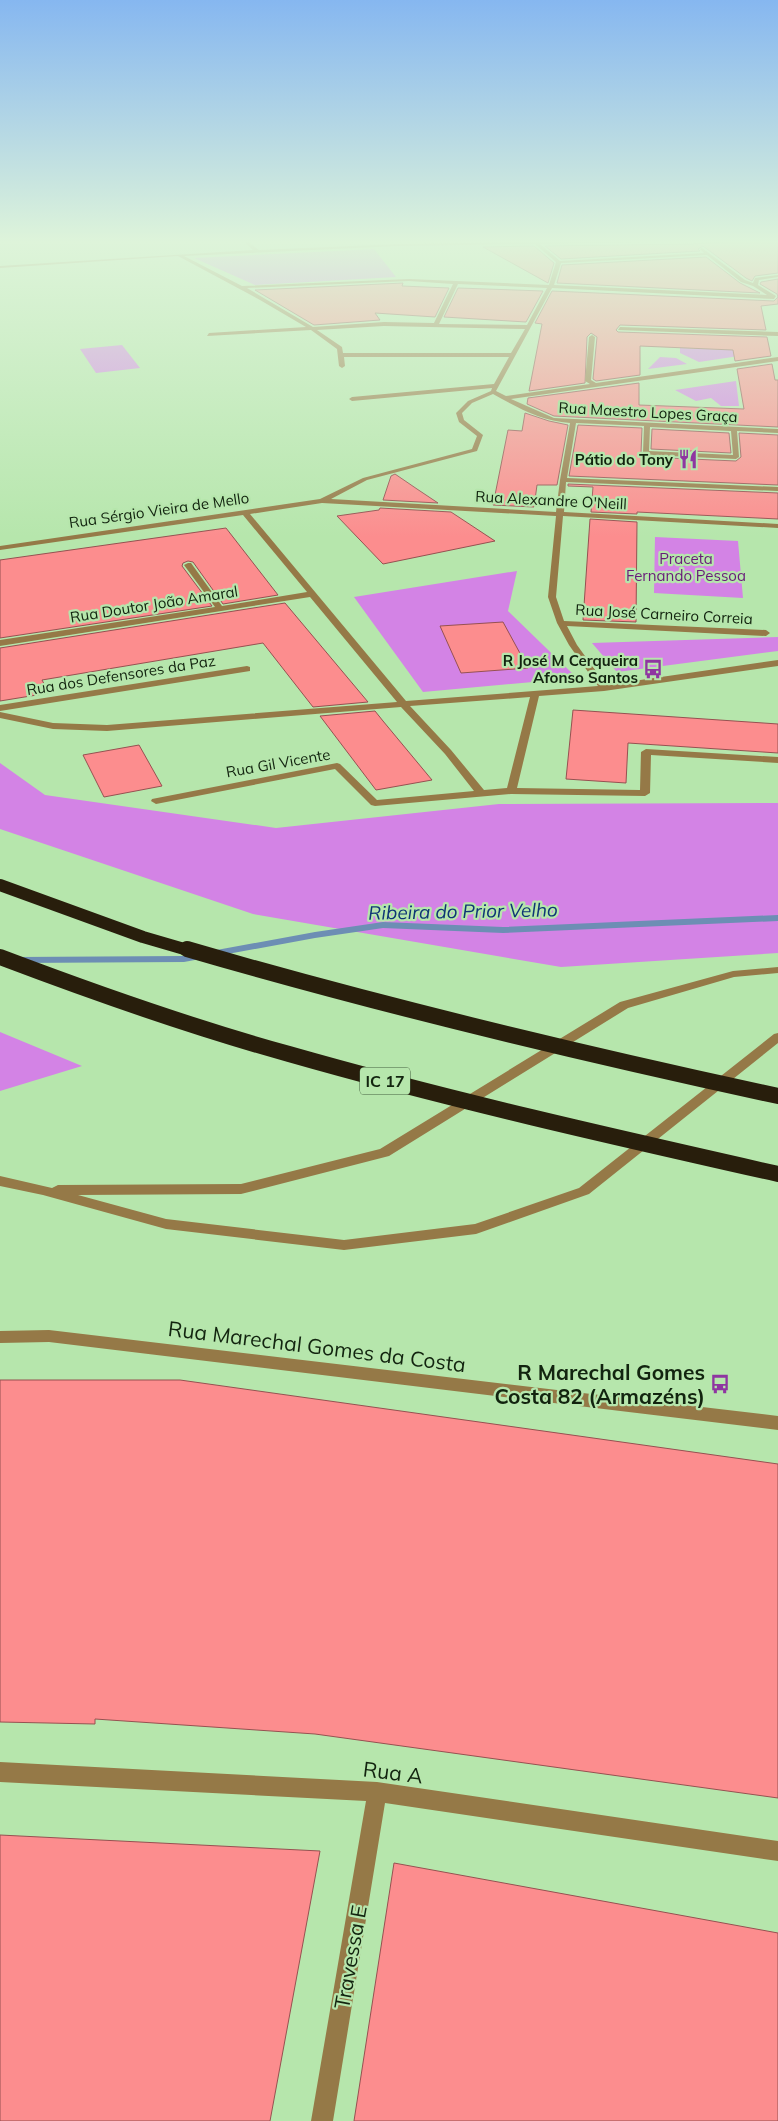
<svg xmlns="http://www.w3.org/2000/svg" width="778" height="2121" viewBox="0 0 778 2121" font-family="Mulish,sans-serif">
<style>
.green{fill:#d383e5}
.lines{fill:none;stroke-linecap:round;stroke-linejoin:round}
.stream{fill:#6d8eb4;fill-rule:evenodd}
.building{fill:#fc8d8e;stroke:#965151}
.minor{fill:#957947;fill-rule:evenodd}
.highway-bridge-far1{stroke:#281e0c;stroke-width:12}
.highway-bridge{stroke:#281e0c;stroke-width:16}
.labels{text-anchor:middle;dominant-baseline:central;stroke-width:4.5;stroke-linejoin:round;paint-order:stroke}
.far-street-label{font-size:15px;fill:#12240f;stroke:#b6e6ac}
.far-poi-label{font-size:15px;font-weight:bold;fill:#12240f;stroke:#b6e6ac;text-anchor:end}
.far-park-label{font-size:15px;fill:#691b79;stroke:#b6e6ac}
.shield{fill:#b6e6ac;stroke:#435e3e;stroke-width:1}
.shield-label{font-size:16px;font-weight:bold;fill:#12240f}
.water-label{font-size:19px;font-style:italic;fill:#0e3575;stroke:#b6e6ac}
.near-street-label{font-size:21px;fill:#12240f;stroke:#b6e6ac}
.near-poi-label{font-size:21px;font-weight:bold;fill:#12240f;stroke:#b6e6ac;text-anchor:end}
</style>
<rect width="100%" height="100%" fill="#b6e6ac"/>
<!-- green -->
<path class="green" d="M374 249 396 277 255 285 194 258Z
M122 345 140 368 96 373 80 349Z
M680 348 766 351V352L699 362 680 353Z
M660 357 676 358 687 364 648 369Z
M736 381 739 406H721L711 398 696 401 675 390Z
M655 537 738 541 743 598 654 593Z
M517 571 508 611 577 678 423 692 354 597Z
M778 637V651L617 672 592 643Z
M0 763 45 795 276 828 499 804 778 803V953L561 967 253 914 0 829Z
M0 1032 82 1066 0 1091Z"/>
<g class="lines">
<!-- stream -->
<path class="stream" d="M778 915V921L503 933 383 928 315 938 184 962 16 963 11 960 16 957 184 956 315 932 383 922 503 927Z"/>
</g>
<!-- building -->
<path class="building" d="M759 240H778V273L755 276 752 281 746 278 703 246 698 249 700 251 561 259 545 246 692 244Z
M534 246 554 263 548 283 483 247Z
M706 257 740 283 760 293 557 283 562 265Z
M778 279V304L761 306 766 330 620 325 616 330 618 332 767 337 771 356 735 361 733 350 640 346V375L596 381 593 379 597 337 591 333 587 337 585 383 529 391 542 324 535 323 552 291 774 301 778 297 777 294 760 284 761 282Z
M403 283 402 286 449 288 435 317 375 313 380 320 314 325 255 290Z
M458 288 543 291 526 322 444 317Z
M772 364 775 380H778V427L554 416 527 404 528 398 639 383V405L744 409 737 369Z
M525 413 549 421 568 425 557 485H537L534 507 493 505 508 430 522 431Z
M578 425 642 428 641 453 646 457 736 461 741 457 739 433 778 435V485L569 476Z
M652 429 729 433 731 453 651 449Z
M395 474 417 489 438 503 383 500 391 476Z
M568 484 778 493V519L637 512V514L591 512 593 487 568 486Z
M380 508 451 512 495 541 383 564 337 516 379 510Z
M590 519 637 522 636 622 583 620Z
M226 528 278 595 223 604 193 562 188 561 183 563 182 566 212 606 0 638V560Z
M285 603 368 702 313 707 263 643 42 680 49 693 0 701V648Z
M503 622 528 668 461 673 440 626Z
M573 710 778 724V753L628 743 626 783 566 779Z
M375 711 383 721 432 780 376 790 320 716Z
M139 745 162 786 104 797 83 755Z
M0 1380H180L778 1464V1798L315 1734 95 1719V1724L0 1722Z
M0 1835 320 1851 270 2121H0Z
M394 1863 778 1933V2121H354Z"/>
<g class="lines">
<!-- minor -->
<path class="minor" d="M242 240H246L259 250 398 244 699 240 697 241 540 244 560 261 704 253 700 249 702 248 745 280 753 283 755 278 778 275V277L759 280 758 285 776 296 774 299 552 288 496 391 506 396 590 384 585 381 589 337 592 335 595 337 591 380 596 383 778 357V361L511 399 554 418 778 429V433L737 431 739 457 736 459 646 455 643 453 644 426 576 423 567 478 778 487V491L566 482 564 512 778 524V528L563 516 556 597 564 621 766 630 770 633 766 636 567 626 577 645 606 685 778 660V666L604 691 539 696 517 788 640 790 641 752 646 749 778 757V763L651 755 650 793 645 796 511 794 375 806 371 805 335 769 156 804 151 801 152 799 337 763 340 764 377 800 474 791 445 754 401 707 107 731 53 729 0 718V712L53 723 107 725 397 702 310 597 0 646V640L215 607 184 565 188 563H191L222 606 307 592 243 515 0 550V546L320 499 363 478 472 449 477 436 459 422 456 413 468 401 491 391 492 388 352 401 349 399 352 397 494 384 509 357H344L345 366 342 368 339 366 337 349 311 330 207 336 209 333 306 327 260 300 178 256 0 268V266L253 250ZM535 244 556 262 549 285 409 279 242 286 184 256 398 246ZM707 255 741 282 753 286 767 295 554 285 561 263ZM409 281 453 284 434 323 384 322 313 327 247 288ZM458 284 547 288 527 325 439 324ZM384 326 525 329 511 353H343L342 347 317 330ZM493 394C518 408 541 421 570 423L560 480 556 512 331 499 367 480 477 451 483 435 464 420 462 413 472 403ZM650 427 731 431 733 455 649 451ZM322 503 556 516 548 597 557 623 569 645 598 686 406 701 250 514ZM530 697 507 788 484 790 451 750 410 706Z
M620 327 778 332V336L618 330Z
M247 666 250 667V671L0 711V705Z
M778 967V973L734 977 628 1008 389 1156 241 1194 78 1195 166 1219 344 1240 475 1224 579 1188 774 1034 778 1033V1043L589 1194 476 1234 344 1250 166 1229 43 1195 0 1186V1176L52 1188 58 1185 241 1184 380 1149 620 1002 733 971Z
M49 1330 778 1416V1430L49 1342 0 1343V1331Z
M0 1762 377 1782 778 1841V1861L385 1803 333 2121H311L366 1801 0 1782Z"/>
<!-- highway-bridge-far1 -->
<path class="highway-bridge-far1" d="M0 885 143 937 191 951"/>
<!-- highway-bridge -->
<path class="highway-bridge" d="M187 949C382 1006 579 1053 778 1096
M0 957C95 993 191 1027 289 1054 450 1100 614 1137 778 1174"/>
</g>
<!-- sky -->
<linearGradient id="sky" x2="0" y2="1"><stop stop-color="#86b7f0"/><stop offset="0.45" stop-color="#def4da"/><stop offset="1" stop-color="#def4da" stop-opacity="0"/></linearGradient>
<rect width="778" height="537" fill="url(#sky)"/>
<!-- icons -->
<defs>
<symbol id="restaurant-bare" viewBox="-9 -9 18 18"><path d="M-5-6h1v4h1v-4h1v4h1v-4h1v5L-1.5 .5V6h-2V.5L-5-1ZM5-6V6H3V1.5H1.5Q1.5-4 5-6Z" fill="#8f35a1" stroke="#b6e6ac" stroke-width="2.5" paint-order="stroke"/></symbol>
<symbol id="bus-bare" viewBox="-9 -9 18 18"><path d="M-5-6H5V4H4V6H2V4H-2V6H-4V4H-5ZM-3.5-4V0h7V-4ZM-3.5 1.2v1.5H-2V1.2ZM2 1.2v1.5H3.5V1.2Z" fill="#8f35a1" stroke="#b6e6ac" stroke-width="2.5" paint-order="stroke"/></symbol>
</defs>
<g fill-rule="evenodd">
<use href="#restaurant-bare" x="674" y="445" width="28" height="28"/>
<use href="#bus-bare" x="639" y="655" width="28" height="28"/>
<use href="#bus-bare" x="706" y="1370" width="28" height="28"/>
</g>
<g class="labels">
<!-- far-street labels -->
<g class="far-street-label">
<text transform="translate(648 412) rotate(3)">Rua Maestro Lopes Graça</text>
<text transform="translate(551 500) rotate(3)">Rua Alexandre O'Neill</text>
<text transform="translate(159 510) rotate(-8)">Rua Sérgio Vieira de Mello</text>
<text transform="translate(154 604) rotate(-9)">Rua Doutor João Amaral</text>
<text transform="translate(664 614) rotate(3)">Rua José Carneiro Correia</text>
<text transform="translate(121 675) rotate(-9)">Rua dos Defensores da Paz</text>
<text transform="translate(278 763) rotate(-10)">Rua Gil Vicente</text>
</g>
<!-- far-poi labels -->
<g class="far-poi-label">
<text x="673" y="459">Pátio do Tony</text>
<text x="638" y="660">R José M Cerqueira<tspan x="638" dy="17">Afonso Santos</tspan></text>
</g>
<!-- far-park labels -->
<g class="far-park-label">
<text x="686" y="558">Praceta<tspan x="686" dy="17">Fernando Pessoa</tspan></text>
</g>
<!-- shield labels -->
<rect class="shield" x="360" y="1067.5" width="50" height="27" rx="4"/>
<g class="shield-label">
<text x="385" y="1081">IC 17</text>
</g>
<!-- water labels -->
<g class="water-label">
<text transform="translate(463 911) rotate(-1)">Ribeira do Prior Velho</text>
</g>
<!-- near-street labels -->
<g class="near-street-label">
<text transform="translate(317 1346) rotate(7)">Rua Marechal Gomes da Costa</text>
<text transform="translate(393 1772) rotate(7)">Rua A</text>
<text transform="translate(350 1957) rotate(-80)">Travessa E</text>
</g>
<!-- near-poi labels -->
<g class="near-poi-label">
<text x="705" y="1372">R Marechal Gomes<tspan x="705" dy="24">Costa 82 (Armazéns)</tspan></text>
</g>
</g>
</svg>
